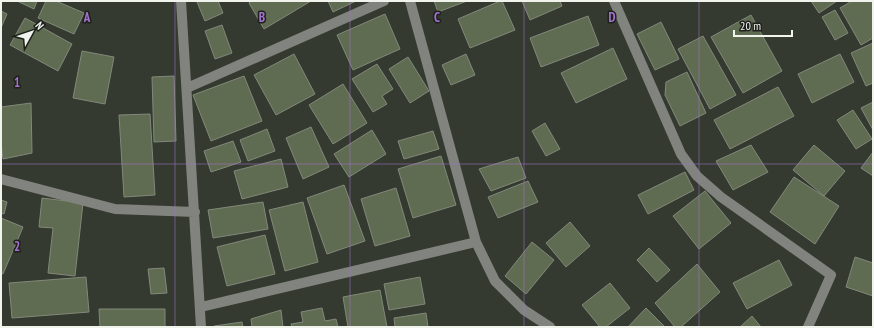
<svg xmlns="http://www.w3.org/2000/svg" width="874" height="328" viewBox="0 0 874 328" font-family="'PT Sans Narrow',sans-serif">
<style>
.building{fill:#5f6c51;stroke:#82887b}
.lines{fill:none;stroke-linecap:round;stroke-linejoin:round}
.minor{stroke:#80837e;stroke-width:10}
.grid{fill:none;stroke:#a472cf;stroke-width:1;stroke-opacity:0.55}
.grid-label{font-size:13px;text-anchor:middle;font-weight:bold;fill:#a472cf;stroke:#1e201b;stroke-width:3;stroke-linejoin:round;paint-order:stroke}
</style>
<rect width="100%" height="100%" fill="#343a2f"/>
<!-- building -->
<path class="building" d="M17 1H37L34 9Z
M46 1H56L84 13 74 34 38 18Z
M199 1H218L223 13 205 21 197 2Z
M251 1H311L264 29 249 3Z
M328 1H356L333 12Z
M434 1H467L438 12Z
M500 1H502L515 30 470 48 458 19Z
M522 1H560L562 6 530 20Z
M811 1H837L819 13Z
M852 1H873V38L861 45 840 8Z
M835 10 848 33 835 40 822 17Z
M1 11 7 14 1 28Z
M385 14 400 49 353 70 337 35Z
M751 15 782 71 743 93 711 37Z
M588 16 599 45 541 67 530 38Z
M25 18 72 44 58 71 10 45Z
M661 22 679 59 655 70 637 34Z
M222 25 232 53 215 59 205 31Z
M703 36 736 95 710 109 678 49Z
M873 43V83L866 86 851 53Z
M613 48 627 79 576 103 561 73Z
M82 51 114 57 105 104 73 98Z
M294 54 315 94 276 115 254 75Z
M466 54 475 75 451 85 442 65Z
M840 54 854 82 812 103 798 74Z
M408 57 429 91 410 103 389 69Z
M377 64 393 89 382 96 387 104 373 112 352 79Z
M687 72 706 113 680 126 665 95 666 82Z
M174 76 176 141 154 142 152 77Z
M244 76 262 121 211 141 193 95Z
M343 84 367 123 333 144 309 105Z
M778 87 794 116 730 149 714 120Z
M873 102V130L861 108Z
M31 103 32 153 3 159 1 142V107Z
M853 110 872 139 856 149 837 120Z
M150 114 155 195 124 197 119 115Z
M545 123 560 149 546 156 532 131Z
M311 127 329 167 303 179 286 138Z
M267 129 275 151 248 161 240 140Z
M372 130 386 154 349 177 334 154Z
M433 131 439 149 404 159 398 141Z
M233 141 241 162 211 172 204 151Z
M751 145 768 172 733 190 716 161Z
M814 145 845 171 824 196 793 170Z
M873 152V176L861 168Z
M441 156 456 205 413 218 398 169Z
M518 157 526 178 491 191 479 169Z
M281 159 288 187 242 199 234 171Z
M685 172 694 190 648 214 638 195Z
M794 177 839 206 815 244 770 212Z
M528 181 538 202 498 218 488 197Z
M344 185 365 241 327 254 307 198Z
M396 188 410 236 375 246 361 199Z
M705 191 731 223 699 249 673 216Z
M42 198 83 203 75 276 48 273 53 228 39 227Z
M1 200 7 202 4 214 1 213Z
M263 202 268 229 213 238 208 210Z
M303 202 318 262 285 271 269 210Z
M1 218 23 227 3 274 1 273Z
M570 222 590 246 566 267 546 243Z
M265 235 275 274 227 286 217 247Z
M532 242 554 260 526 294 505 276Z
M649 248 670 270 657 282 637 260Z
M855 257 873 263V296L846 287Z
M779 260 792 285 747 309 733 283Z
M697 264 720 292 681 327H675L655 303Z
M164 268 167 293 151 294 148 269Z
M86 277 89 312 12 318 9 283Z
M420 277 425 304 389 310 384 284Z
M610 283 630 308 606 327H600L582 305Z
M380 290 387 327H348L343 297Z
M322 308 325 321 336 319 338 327H292L291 324 303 322 301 312Z
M646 308 665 327H628Z
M99 309H165V327H100Z
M281 310 283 327H252L251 319Z
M426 313 428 327H395L394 318Z
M752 316 761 327H740Z
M242 322 243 327H214V326Z"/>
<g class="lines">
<!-- minor -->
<path class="minor" d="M181 1 201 327
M410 1 476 242 495 281 524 310 550 327
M614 1 681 154 697 176 721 197 831 275 808 327
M187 88 384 1
M1 179 115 209 195 212
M201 307 476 242"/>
</g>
<!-- grid -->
<path class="grid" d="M175 1V327M350 1V327M524 1V327M699 1V327M1 164H873"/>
<g class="grid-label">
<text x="87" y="22">A</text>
<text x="262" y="22">B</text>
<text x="437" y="22">C</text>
<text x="612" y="22">D</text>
<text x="17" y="87">1</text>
<text x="17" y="251">2</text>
</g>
<!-- border -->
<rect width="874" height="328" fill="none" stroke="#f0f4ed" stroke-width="4"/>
<!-- north arrow -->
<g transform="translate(32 32) rotate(50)" stroke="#1e201b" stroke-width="3" paint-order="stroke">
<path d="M0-3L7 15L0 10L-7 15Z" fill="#f0f4ed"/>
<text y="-6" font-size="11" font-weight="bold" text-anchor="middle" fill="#f0f4ed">N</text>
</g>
<!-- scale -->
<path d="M734 30v6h58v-6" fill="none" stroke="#f0f4ed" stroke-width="2"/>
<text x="740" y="30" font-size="12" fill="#f0f4ed" stroke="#1e201b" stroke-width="3" paint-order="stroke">20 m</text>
</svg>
